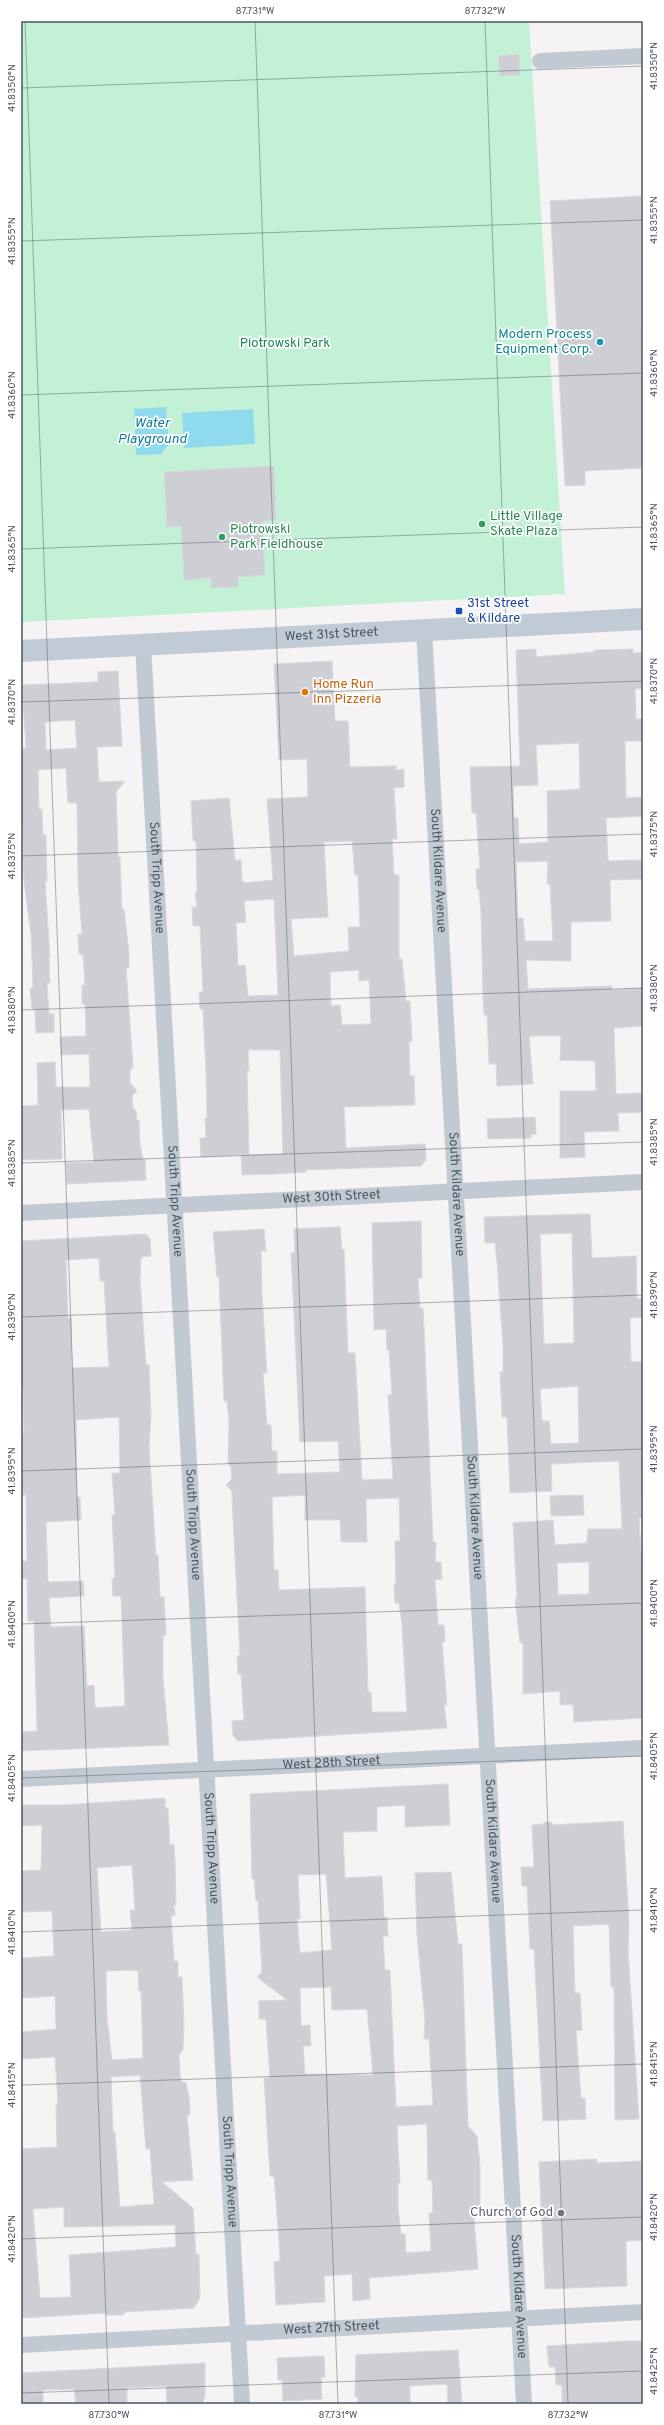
<svg xmlns="http://www.w3.org/2000/svg" width="664" height="2425" viewBox="0 0 664 2425" font-family="Overpass,sans-serif">
<style>
.green{fill:#c3f1d5}
.water{fill:#90daee}
.building{fill:#cdcfd5;stroke:#d7d9de;fill-rule:evenodd}
.lines{fill:none;stroke-linecap:round;stroke-linejoin:round}
.minor{stroke:#c1cad2;stroke-width:16}
.secondary{stroke:#c1cbd6;stroke-width:22}
.ticks{fill:none;stroke:#4a5661;stroke-width:1;stroke-opacity:0.45}
.culture-dot{fill:#0f9aa8;stroke:#fff;stroke-width:1.5}
.leisure-dot{fill:#2e9e5b;stroke:#fff;stroke-width:1.5}
.transit-dot{fill:#1a4fb4;stroke:#fff;stroke-width:1.5}
.food-dot{fill:#e8710a;stroke:#fff;stroke-width:1.5}
.worship-dot{fill:#6b7280;stroke:#fff;stroke-width:1.5}
.labels{text-anchor:middle;dominant-baseline:central;stroke-width:3.5;stroke-linejoin:round;paint-order:stroke}
.culture-label{font-size:13px;fill:#0d838f;stroke:#fff;text-anchor:end}
.park-label{font-size:13px;fill:#17864f;stroke:#fff}
.leisure-label{font-size:13px;fill:#27864d;stroke:#fff;text-anchor:start}
.transit-label{font-size:13px;fill:#164399;stroke:#fff;text-anchor:start}
.street-label{font-size:13px;fill:#4a5661;stroke:#fff}
.food-label{font-size:13px;fill:#c56008;stroke:#fff;text-anchor:start}
.worship-label{font-size:13px;fill:#5b616d;stroke:#fff;text-anchor:end}
.water-label{font-size:14px;font-style:italic;fill:#0c7c9b;stroke:#fff}
.neatline{fill:none;stroke:#4a5661;stroke-width:1.5}
.ticks-label{font-size:10px;text-anchor:middle;fill:#4a5661}
</style>
<rect width="100%" height="100%" fill="#f5f3f3"/>
<!-- green -->
<path class="green" d="M21 21H529L565 594 21 622Z"/>
<!-- water -->
<path class="water" d="M166 407 169 444 161 454 136 455 134 409Z
M253 409 255 444 184 448 182 413Z"/>
<!-- building -->
<path class="building" d="M519 54 520 75 500 76 498 56Z
M641 196 643 468 585 471V485L565 486 550 201Z
M274 466 276 520 262 521 265 575 238 577V587L211 588V578L184 580 181 526 167 527 164 472Z
M536 649V657L594 652V650L633 649V653L643 652V688L635 689 636 719H643V741H625L626 798 643 797V816L606 818 608 861 643 860V879L610 880 611 921 571 922V961L526 960 528 989 612 986V990L643 988V1026L614 1028 616 1094 643 1093V1112L618 1113 619 1131 584 1132 585 1157 560 1158V1091H596L595 1061 560 1060 561 1036H529L533 1084 497 1086 496 1064H489L487 1015H484L483 996 481 912 479 889H477L476 869H480L476 813H472L470 767 520 766 516 650ZM579 743 580 789 547 791 548 842 519 844 518 818H514L513 786 538 785 536 745ZM548 861 547 884H550L553 941H525L523 918H518L516 862Z
M332 661 335 721H348L350 767 396 766V770L404 769V787L394 788 397 839H392L394 875H399V959H402L406 1001H410L412 1041 409 1042 410 1076H414L415 1105 344 1107 346 1148 425 1144 426 1160 421 1166 306 1170V1172L275 1174 242 1175 241 1155 283 1154 280 1050H248L249 1071H247L249 1154 201 1157 200 1138H206L205 1118H207L206 1073 203 1009H200L199 992H203L200 926H193L192 907H197L195 893 197 891 196 841H193L191 801 229 798 235 860H241L242 880 245 883 273 880 267 799 308 797 307 759 279 760 274 664ZM352 841 355 875H358L360 927H348L349 951 294 956 291 919 328 917 324 842ZM274 899 278 995 248 996 245 965 238 966 236 923 246 922 244 901ZM359 970V981L369 980 371 1024 342 1025 340 1005 331 1006 330 972Z
M118 671 122 746 97 747 99 782 125 781 116 792 118 857H120L122 910 124 909 129 953V968H126L133 1066 130 1071V1083L137 1091 132 1096 133 1107 136 1111 137 1121 139 1120 140 1145 143 1159H145L146 1180 67 1184 66 1163 94 1162 89 1109 61 1110 62 1159 21 1160V1106L38 1105 37 1063 55 1062 56 1087H90L89 1054 61 1055 60 1037 86 1036 85 1004H82V985H85L83 954H79L78 934H82L78 881 77 803H68L66 768 38 770 39 809H42L43 835H46L47 881H45L50 957H49L50 983H47L49 1014H54V1032L36 1033 35 1009H32L30 988H33L31 934 24 882 21 806V748H26L22 685 98 682V672ZM75 720 77 748 46 750 45 722Z
M535 1117 536 1134 531 1135V1138L488 1139 487 1119Z
M590 1214 592 1258 636 1256 637 1299 643 1298V1317L630 1318 631 1362 643 1361V1497H641L642 1518H639L641 1552H643V1718L574 1722 573 1704 560 1705V1691L523 1694V1643H520L515 1599H517L513 1523 553 1520 555 1545 587 1543 588 1529H622L619 1461 551 1464 552 1491 510 1493 507 1417H502L500 1372H503V1346L497 1262 495 1243H485L484 1217ZM572 1233 574 1343 544 1344 540 1234ZM578 1386 579 1443 551 1444 549 1421H542L540 1389ZM589 1562V1594L558 1595 557 1563Z
M421 1221 422 1278H418L420 1309 423 1308 424 1326 433 1541 436 1543 435 1562H441L442 1579 435 1580 438 1625H444L445 1642H442L447 1705H444L447 1728 238 1741 233 1736 232 1721 244 1720 241 1674H238L237 1656H240L232 1499V1491L226 1485 232 1479 231 1467 228 1464 229 1421 227 1401H224L219 1277H217L213 1232 264 1229 266 1251H261L262 1295 267 1373H263L267 1425H271L272 1451H277V1474L340 1472 338 1441 300 1442 291 1253H295L294 1229 340 1227 342 1250 344 1249 348 1353H355L362 1480 393 1479 388 1395H392L389 1350H387L386 1329 374 1330 372 1223ZM305 1495V1520H340L341 1542H367L366 1499 399 1498 400 1541H395L396 1584H394L395 1603H399L402 1625 407 1712H372L371 1692H368L365 1587 279 1590 278 1570H274L272 1497Z
M146 1234 150 1239 151 1256 141 1257 140 1279 146 1365H149L151 1416 149 1447 156 1555H158L160 1597H164L166 1635 163 1636V1679L169 1745 21 1751V1732L37 1731 34 1621H28L27 1579H21V1561H27L26 1495H22L21 1481V1476H23L22 1433H24L23 1389H21V1241ZM99 1258 100 1281H104L109 1367 72 1368 71 1318H68L66 1260ZM119 1417 120 1473H112L115 1515H112L115 1578H112L113 1596H121L125 1706 95 1708 94 1685 87 1686 84 1626 51 1627 49 1598 84 1596 83 1581 48 1582 46 1522 81 1520 80 1497H77L76 1420Z
M583 1495 584 1515 551 1516 550 1496Z
M448 1784 450 1825 405 1827V1805L377 1807V1831L343 1832 345 1878 382 1876 384 1917H387L388 1936H383L385 1970H390L396 2107 433 2105 429 2039H424L425 2021 417 1935 415 1873 451 1872 458 1944H462L468 2126 477 2136 480 2164V2206H473L478 2269 369 2278 370 2299 353 2301 352 2274 324 2276 325 2302 276 2305 274 2262 280 2261 279 2241 274 2176H270L264 2078H270L266 2019H259V2001L287 2000 257 1977 262 1972 258 1901H256L254 1879H252L250 1794ZM326 1874 332 1950 300 1953 297 1919H300L298 1875ZM331 1987 332 2010 367 2009 373 2075 305 2074 303 2046H311L310 2025 301 2026 300 1988ZM427 2124 428 2180H432L433 2213H429L431 2251 406 2253 405 2234H401L398 2208V2183H400L397 2126Z
M165 1798V1808H168L170 1845 174 1844 175 1862 176 1905H174L175 1915 171 1916 174 1961H178V1977H182L184 2026 183 2049 179 2055 180 2075 182 2082H186L189 2097 190 2115H187L193 2180 162 2182 193 2208 196 2255 199 2254 200 2298 194 2308 124 2312V2315H106V2313L21 2318V2149L57 2147 56 2104H58L55 2057 21 2059V2032L56 2029 55 1996 21 1998V1958L54 1956 52 1911 21 1912V1871L41 1870 42 1825 21 1826V1805H63ZM132 1865 135 1910H130L132 1930 101 1932 97 1868ZM134 1970 138 1971 139 1991H141L143 2058 112 2060 107 2018 106 1971ZM140 2075 146 2149H150L154 2204 120 2207 115 2132H113L111 2077ZM64 2207V2227L175 2225 176 2247 69 2255 71 2297 40 2298 33 2209Z
M623 1821 629 1923 628 1950 639 2119 615 2120 614 1987H611L609 1924 573 1926 575 1993H580L582 2030 576 2031 581 2098H585L586 2119 543 2121 534 1949H530L527 1886H522L521 1867H534L532 1825 543 1824 545 1822H551L554 1825Z
M596 2159 597 2163 641 2161 643 2240 626 2241 627 2286 545 2289 539 2162Z
M626 2341H643V2404H562V2385H556L555 2367H549L547 2346Z
M458 2350 462 2404H448L447 2384 410 2386V2404H358V2397H355L356 2355Z
M324 2356 325 2377H321L322 2399 283 2401 282 2380H278L277 2358Z
M205 2363V2396L202 2404H167L166 2386 127 2388V2404H76L74 2389 43 2390V2404H21V2373Z"/>
<g class="lines">
<!-- minor -->
<g class="minor">
<path d="M540 61 643 56"/>
<path id="s1" d="M424 630 524 2404"/>
<path id="s2" d="M143 645 242 2404"/>
<path id="s3" d="M21 1213 643 1182"/>
<path id="s4" d="M21 1779 643 1748"/>
<path id="s5" d="M21 2345 643 2312"/>
</g>
<!-- secondary -->
<path class="secondary" id="s6" d="M21 651 643 619"/>
</g>
<!-- ticks -->
<path class="ticks" d="M25 21 109 2404M255 21 338 2404M485 21 568 2404M21 88 643 66M21 241 643 220M21 395 643 373M21 549 643 527M21 702 643 681M21 856 643 834M21 1010 643 988M21 1163 643 1142M21 1317 643 1295M21 1471 643 1449M21 1624 643 1603M21 1778 643 1756M21 1932 643 1910M21 2085 643 2064M21 2239 643 2217M21 2393 643 2371"/>
<!-- markers -->
<circle class="culture-dot" cx="600" cy="342" r="4"/>
<g class="leisure-dot">
<circle cx="482" cy="524" r="4"/>
<circle cx="222" cy="537" r="4"/>
</g>
<rect class="transit-dot" x="455" y="607" width="8" height="8" rx="2"/>
<circle class="food-dot" cx="305" cy="692" r="4"/>
<circle class="worship-dot" cx="561" cy="2213" r="4"/>
<g class="labels">
<!-- culture labels -->
<g class="culture-label">
<text x="592" y="335">Modern Process<tspan x="592" dy="15">Equipment Corp.</tspan></text>
</g>
<!-- park labels -->
<g class="park-label">
<text x="285" y="344">Piotrowski Park</text>
</g>
<!-- leisure labels -->
<g class="leisure-label">
<text x="490" y="517">Little Village<tspan x="490" dy="15">Skate Plaza</tspan></text>
<text x="230" y="530">Piotrowski<tspan x="230" dy="15">Park Fieldhouse</tspan></text>
</g>
<!-- transit labels -->
<g class="transit-label">
<text x="467" y="604">31st Street<tspan x="467" dy="15">&amp; Kildare</tspan></text>
</g>
<!-- street labels -->
<g class="street-label">
<text stroke="none"><textPath href="#s6" startOffset="311">West 31st Street</textPath></text>
<text stroke="none"><textPath href="#s1" startOffset="241">South Kildare Avenue</textPath></text>
<text stroke="none"><textPath href="#s2" startOffset="233">South Tripp Avenue</textPath></text>
<text stroke="none"><textPath href="#s1" startOffset="565">South Kildare Avenue</textPath></text>
<text stroke="none"><textPath href="#s3" startOffset="311">West 30th Street</textPath></text>
<text stroke="none"><textPath href="#s2" startOffset="557">South Tripp Avenue</textPath></text>
<text stroke="none"><textPath href="#s1" startOffset="889">South Kildare Avenue</textPath></text>
<text stroke="none"><textPath href="#s2" startOffset="881">South Tripp Avenue</textPath></text>
<text stroke="none"><textPath href="#s4" startOffset="311">West 28th Street</textPath></text>
<text stroke="none"><textPath href="#s1" startOffset="1213">South Kildare Avenue</textPath></text>
<text stroke="none"><textPath href="#s2" startOffset="1205">South Tripp Avenue</textPath></text>
<text stroke="none"><textPath href="#s2" startOffset="1529">South Tripp Avenue</textPath></text>
<text stroke="none"><textPath href="#s1" startOffset="1669">South Kildare Avenue</textPath></text>
<text stroke="none"><textPath href="#s5" startOffset="311">West 27th Street</textPath></text>
</g>
<!-- food labels -->
<g class="food-label">
<text x="313" y="685">Home Run<tspan x="313" dy="15">Inn Pizzeria</tspan></text>
</g>
<!-- worship labels -->
<g class="worship-label">
<text x="553" y="2213">Church of God</text>
</g>
<!-- water labels -->
<g class="water-label">
<text x="152" y="423">Water<tspan x="152" dy="16">Playground</tspan></text>
</g>
</g>
<!-- border -->
<rect width="664" height="2425" fill="none" stroke="#ffffff" stroke-width="44"/>
<rect x="22" y="22" width="620" height="2381" class="neatline"/>
<g class="ticks-label">
<text x="255" y="14">87.731°W</text>
<text x="485" y="14">87.732°W</text>
<text transform="translate(653 66) rotate(-90)" y="4">41.8350°N</text>
<text transform="translate(11 88) rotate(-90)" y="4">41.8350°N</text>
<text transform="translate(653 220) rotate(-90)" y="4">41.8355°N</text>
<text transform="translate(11 241) rotate(-90)" y="4">41.8355°N</text>
<text transform="translate(653 373) rotate(-90)" y="4">41.8360°N</text>
<text transform="translate(11 395) rotate(-90)" y="4">41.8360°N</text>
<text transform="translate(653 527) rotate(-90)" y="4">41.8365°N</text>
<text transform="translate(11 549) rotate(-90)" y="4">41.8365°N</text>
<text transform="translate(653 681) rotate(-90)" y="4">41.8370°N</text>
<text transform="translate(11 702) rotate(-90)" y="4">41.8370°N</text>
<text transform="translate(653 834) rotate(-90)" y="4">41.8375°N</text>
<text transform="translate(11 856) rotate(-90)" y="4">41.8375°N</text>
<text transform="translate(653 988) rotate(-90)" y="4">41.8380°N</text>
<text transform="translate(11 1010) rotate(-90)" y="4">41.8380°N</text>
<text transform="translate(653 1142) rotate(-90)" y="4">41.8385°N</text>
<text transform="translate(11 1163) rotate(-90)" y="4">41.8385°N</text>
<text transform="translate(653 1295) rotate(-90)" y="4">41.8390°N</text>
<text transform="translate(11 1317) rotate(-90)" y="4">41.8390°N</text>
<text transform="translate(653 1449) rotate(-90)" y="4">41.8395°N</text>
<text transform="translate(11 1471) rotate(-90)" y="4">41.8395°N</text>
<text transform="translate(653 1603) rotate(-90)" y="4">41.8400°N</text>
<text transform="translate(11 1624) rotate(-90)" y="4">41.8400°N</text>
<text transform="translate(653 1756) rotate(-90)" y="4">41.8405°N</text>
<text transform="translate(11 1778) rotate(-90)" y="4">41.8405°N</text>
<text transform="translate(653 1910) rotate(-90)" y="4">41.8410°N</text>
<text transform="translate(11 1932) rotate(-90)" y="4">41.8410°N</text>
<text transform="translate(653 2064) rotate(-90)" y="4">41.8415°N</text>
<text transform="translate(11 2085) rotate(-90)" y="4">41.8415°N</text>
<text transform="translate(653 2217) rotate(-90)" y="4">41.8420°N</text>
<text transform="translate(11 2239) rotate(-90)" y="4">41.8420°N</text>
<text transform="translate(653 2371) rotate(-90)" y="4">41.8425°N</text>
<text x="109" y="2418">87.730°W</text>
<text x="338" y="2418">87.731°W</text>
<text x="568" y="2418">87.732°W</text>
</g>
</svg>
